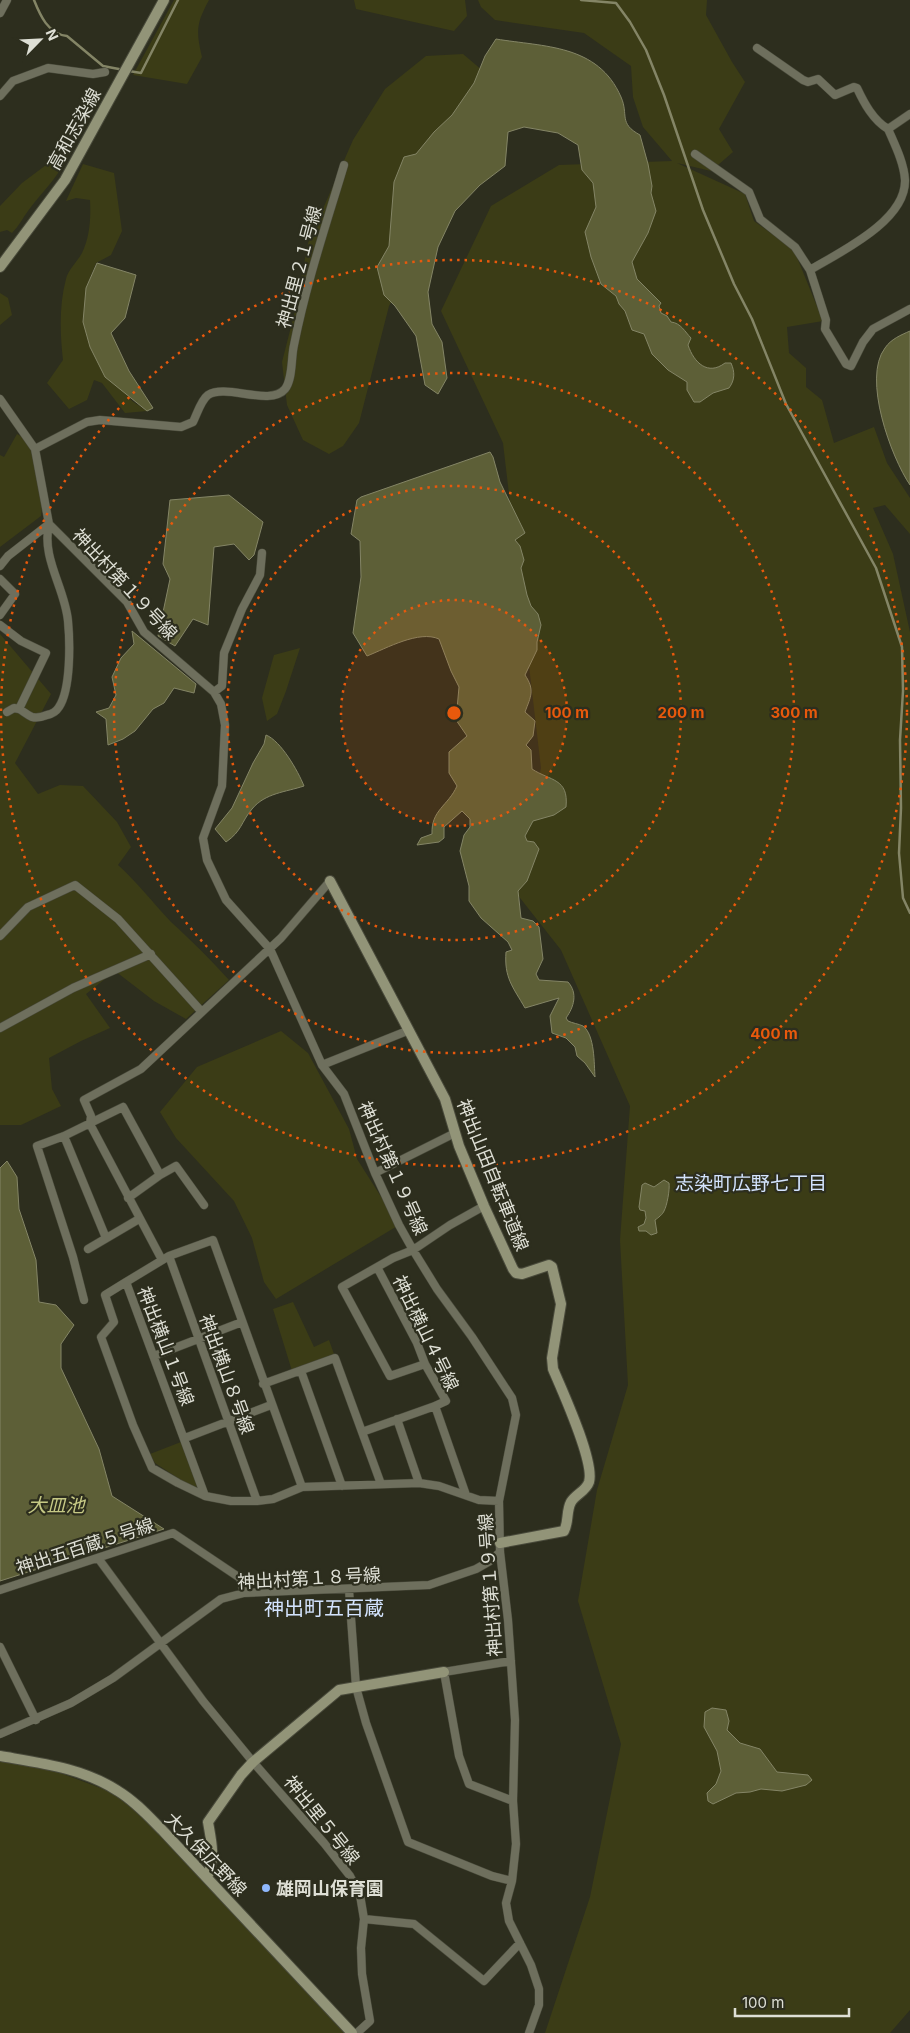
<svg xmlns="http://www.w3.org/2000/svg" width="910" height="2033" viewBox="0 0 910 2033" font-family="Inter,'Noto Sans JP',sans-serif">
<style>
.green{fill:#3b3c16}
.water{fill:#5d5f37;stroke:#848566}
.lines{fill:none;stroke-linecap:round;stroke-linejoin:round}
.stream{stroke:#848566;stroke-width:2.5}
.street-casing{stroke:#494a3b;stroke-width:9}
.secondary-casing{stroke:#494a3b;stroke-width:12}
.street{stroke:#6e6f5d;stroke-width:8}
.secondary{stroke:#929478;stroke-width:10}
.ring{fill:none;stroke:#e8590c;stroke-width:2.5;stroke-dasharray:2.5 5}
.poi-dot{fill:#8fb8fd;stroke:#2d2e1e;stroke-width:2}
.labels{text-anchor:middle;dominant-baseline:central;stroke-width:4.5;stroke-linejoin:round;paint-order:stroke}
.street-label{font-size:18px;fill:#dedfd5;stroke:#2d2e1e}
.poi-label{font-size:18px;font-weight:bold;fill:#dedfd5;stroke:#2d2e1e;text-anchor:start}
.neighbourhood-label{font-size:19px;fill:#d3e3fd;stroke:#2d2e1e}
.water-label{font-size:19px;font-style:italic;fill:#c6c985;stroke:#2d2e1e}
.quarter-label{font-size:20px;fill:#d3e3fd;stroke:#2d2e1e}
.centre{fill:#e8590c;stroke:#2d2e1e;stroke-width:2.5}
.ring-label{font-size:15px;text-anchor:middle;font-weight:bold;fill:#e8590c;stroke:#2d2e1e;stroke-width:4.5;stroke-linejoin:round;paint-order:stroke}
</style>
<rect width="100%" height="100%" fill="#2d2e1e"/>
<!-- green -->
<path class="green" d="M174 0H209C196 24 196 31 202 57L187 84 133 75Z
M354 0H465L467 16 454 31 356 9Z
M478 0H707L706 15 732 62 745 82 719 129 733 152 711 171 677 163 745 194 754 221 794 250 823 321 787 327 789 353 806 368V387L822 400 834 443 874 427 887 463 910 498V534L885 505 873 508 893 554 910 632V2010L890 2033H545L590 1897 621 1744 578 1601 597 1490 628 1385 620 1240 630 1106 561 950 513 889 541 768 503 443 441 311 491 206 559 165 672 161 643 127 633 97 631 66 584 33 495 20 481 7Z
M463 54 489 76 405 277 389 306 359 423 343 446 329 454 303 440 287 405 282 362 294 315 308 243 353 140 385 89 426 56Z
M62 153 65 161C56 180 40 194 28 211 22 219 19 226 12 233L7 230 0 232V206L22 183Z
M83 164 114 173 122 231 111 255 96 263 86 288 84 322 90 347 132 401 147 411 125 413 102 383 94 380 87 400 69 409 47 383 63 360C60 334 59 305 66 279 68 270 77 262 82 253 90 237 91 217 90 200L76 198 66 201Z
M0 293 8 298 12 315 0 325Z
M17 434 26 439 32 449 42 507 41 516 0 547V455L4 457Z
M0 634 51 694 15 763 38 794 60 785 83 786 117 822 131 847 118 865C137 882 153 903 171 922 192 941 210 959 229 980L186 1019 154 1001 115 971 86 994 110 1028 81 1041 49 1058 52 1089 61 1106 21 1125H0Z
M300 648 286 691 277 714 267 721 262 698 274 655Z
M281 1031 308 1053 349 1129 357 1159 399 1225 276 1299 264 1282 252 1238 234 1201 176 1138 160 1112 197 1067Z
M293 1302 314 1347 329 1340 334 1354 292 1371 273 1309Z
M181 1442 198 1486 193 1488 155 1463 150 1454Z
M0 1759 28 1761 114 1793 161 1834 338 2023 344 2033H0Z"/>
<!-- water -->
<path class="water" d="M496 39C544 47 598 44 621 97 629 115 618 123 640 135L648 164 652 186 651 193 656 211 648 233 632 262 637 279 661 303 659 306 661 313 667 316 671 322C681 323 685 332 691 338L688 345C694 363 708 376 725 363H731C735 372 735 380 729 388L713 393 700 402H694L687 390V382L668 370 652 354 644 334 632 330 625 311 619 304 616 296 601 284 591 257 585 232 596 207 593 183 582 170 578 145 558 133 524 127 508 132 505 166 480 185 455 211 438 247 428 292 432 324 442 342 447 378 438 394 425 385 416 336 395 306 384 295 377 267 389 246 394 182 404 157 416 154 434 132 452 115 474 83 485 56Z
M97 263 136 275 125 318 111 333 129 371 153 408 147 411 105 377 90 347 83 322 86 288Z
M910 331V485C891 457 862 378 885 348 891 339 901 335 910 331Z
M490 452 493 457 500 482 525 533 515 540 520 546 524 560 521 568 527 595 531 606 538 614 541 625 537 642V650L525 675C535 690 531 696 525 712L535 721 533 736 526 745 531 750 532 769C550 781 569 778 566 807L554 815 533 821 525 836 527 841 534 842 539 849 527 881 518 891 521 918 533 921 539 927 543 959 536 974 539 980 568 982C578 993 574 1007 566 1018L568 1021C572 1023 579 1024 583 1026 595 1035 594 1064 595 1077L585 1063 577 1056 575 1047 566 1038 552 1033 550 1016 559 998 525 1008C513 987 504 978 506 952L512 950 508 942 481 918 469 901V886L460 851 464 835 470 827V819L462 811 444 827V838L439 842 417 845 421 838 432 834C431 810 448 806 457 786L449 773V752L467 736 456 720 459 687 451 671 439 639C419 630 387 648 367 656L353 633 361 577 360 541 351 534 357 500 361 497Z
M229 495 263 522 254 555 249 560 234 544 214 547 208 625 193 619 175 646 158 636 170 579 163 564 170 500Z
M132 631 196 684 194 693 174 688 164 703 153 709 135 731 123 739 108 745 106 719 96 712 109 708 116 695 112 677 121 658 134 644Z
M266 735C281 741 298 771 304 786 286 792 265 793 252 809 241 822 242 831 226 842L215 829 232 808 253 763 264 744Z
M7 1161 17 1177 19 1209 36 1260 39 1302 56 1305 74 1325 61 1344V1368L99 1449 112 1496 164 1529 0 1581V1168Z
M664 1180 669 1183C670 1189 667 1206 664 1211 663 1214 658 1218 655 1220L657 1233 651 1235 646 1231H639L638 1227 644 1224 646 1218 645 1211 640 1210 639 1207 642 1185 645 1183 654 1187Z
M712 1708 726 1710 729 1721 727 1730 740 1743 760 1749 777 1772 808 1775 812 1780 806 1785 782 1791 761 1789 750 1792 736 1793 713 1804 708 1801 707 1793 716 1784 721 1771 717 1751 704 1727 705 1712Z"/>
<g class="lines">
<!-- stream -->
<path class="stream" d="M34 0C40 15 48 34 67 36L103 66 124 70
M581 0 616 3 630 22 646 50 664 95 703 210 734 284 752 319 786 404 876 568 902 647 903 691 900 740 901 808 899 853 903 898 910 913
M129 71 141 73 178 0"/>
<defs>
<path id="street" d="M0 13 7 0
M757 48 803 80 808 82 818 79 835 95 854 87 857 88C864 103 873 120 888 129
M0 96 13 81 48 68 93 74 105 72
M910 114 888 129C895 145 904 163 905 180 906 221 840 252 810 270L826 320 825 329 846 364 851 366 863 342 873 329 910 309
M695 154 749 192 760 219 795 247 810 270
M0 399 35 449 49 524 127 602 144 632 214 692 221 704 225 725 222 786 203 838 207 860 226 900 270 949 322 1065 344 1094 375 1173 399 1225 413 1250 437 1289 472 1337 512 1398 516 1415 499 1501 500 1552 508 1620 515 1720 513 1801 516 1844 512 1881 506 1903 509 1921 531 1965 539 1989V2005L529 2033
M35 449 87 422 100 420 181 427 193 422C197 414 201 400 208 395 226 383 270 407 285 389 293 379 291 357 294 345 306 284 326 225 344 165
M0 566 8 556 49 524
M0 579 15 594 0 615
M0 625 21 641 46 653 19 709 14 708 7 712
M214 692 222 686 224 653 242 609 260 575 262 553
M19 709C23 711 27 715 32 717 36 718 42 717 47 715 52 714 56 712 59 707 71 689 70 642 68 621 65 588 41 558 49 524
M0 936 28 907 75 885 118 919 201 1011
M0 1028 73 988 151 954
M322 1065 407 1031
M64 1136 106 1238
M375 1173 455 1133
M160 1175 176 1166 204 1205
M88 1249 139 1219
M169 1256 257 1501
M162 1260 90 1124 91 1116 84 1100 141 1069 281 938 330 881
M377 1267 417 1343 425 1364 446 1401 435 1406
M126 1282 105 1295 114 1322 101 1337 133 1425 152 1468 178 1483 205 1496
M84 1300 73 1257 37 1146 64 1136 123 1107 160 1175 128 1198
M154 1356 242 1322
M425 1364 390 1376 342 1287 393 1258 413 1250 450 1225 484 1206
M301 1371 342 1486
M263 1384 335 1358 381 1484
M397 1419 419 1483
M362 1432 435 1406 466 1495
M185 1438 271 1405
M302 1487 213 1240 169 1256 126 1282 205 1496 231 1501H257L273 1499 302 1487 419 1483 439 1486 479 1500 499 1501
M98 1558 203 1701 253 1762 324 1843 350 1876 360 1895 364 1919 414 1924 484 1981 520 1943
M0 1590 173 1533 240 1578 244 1593
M349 1590 356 1687 366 1723 408 1842 492 1876 512 1881
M0 1647 36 1720
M511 1661 444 1672 459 1756 469 1784 513 1801
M0 1734 71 1703 113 1678 221 1599 244 1593 429 1585 476 1569 490 1561 500 1552
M357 2033 370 2021 362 1974 361 1948 364 1919"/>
<path id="secondary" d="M0 267 65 180 164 0
M330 881 445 1099 459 1146 484 1206 513 1269 516 1273 522 1274 549 1265 552 1267 561 1304 552 1358 553 1369C562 1390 595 1462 589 1482 586 1491 576 1494 571 1502 566 1511 569 1522 564 1531L500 1543
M0 1756C40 1763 83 1768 118 1791 136 1802 150 1818 164 1832L352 2033
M209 1873C215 1855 211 1840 208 1822L241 1775 253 1762 339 1690 444 1672"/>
</defs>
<!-- street casing -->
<use href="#street" class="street-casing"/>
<!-- secondary casing -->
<use href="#secondary" class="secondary-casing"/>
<!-- street -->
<use href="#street" class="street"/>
<!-- secondary -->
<use href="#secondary" class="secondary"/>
</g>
<!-- distance rings -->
<circle cx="454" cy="713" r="113" fill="#e8590c" fill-opacity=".12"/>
<g class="ring">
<circle cx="454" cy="713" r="113"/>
<circle cx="454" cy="713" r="227"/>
<circle cx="454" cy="713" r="340"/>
<circle cx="454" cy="713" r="453"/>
</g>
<!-- markers -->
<circle class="poi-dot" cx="266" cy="1888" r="5"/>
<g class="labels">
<!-- street labels -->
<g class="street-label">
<text transform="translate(74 129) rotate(-61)">高和志染線</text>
<text transform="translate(299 267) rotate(-75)">神出里２１号線</text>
<text transform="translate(125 584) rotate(47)">神出村第１９号線</text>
<text transform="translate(393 1168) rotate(66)">神出村第１９号線</text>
<text transform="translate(493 1175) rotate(68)">神出山田自転車道線</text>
<text transform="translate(426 1333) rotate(64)">神出横山４号線</text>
<text transform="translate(166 1346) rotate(69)">神出横山１号線</text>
<text transform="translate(227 1374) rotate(70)">神出横山８号線</text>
<text transform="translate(85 1546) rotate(-18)">神出五百蔵５号線</text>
<text transform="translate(309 1578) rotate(-3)">神出村第１８号線</text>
<text transform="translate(490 1585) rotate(-94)">神出村第１９号線</text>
<text transform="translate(322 1820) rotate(51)">神出里５号線</text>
<text transform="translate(206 1854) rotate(46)">大久保広野線</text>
</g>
<!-- poi labels -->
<g class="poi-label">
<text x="276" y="1888">雄岡山保育園</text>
</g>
<!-- neighbourhood labels -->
<g class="neighbourhood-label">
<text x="751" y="1183">志染町広野七丁目</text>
</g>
<!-- water labels -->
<g class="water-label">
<text x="56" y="1505">大皿池</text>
</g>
<!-- quarter labels -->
<g class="quarter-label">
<text x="324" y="1608">神出町五百蔵</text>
</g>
</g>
<circle cx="454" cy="713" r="8" class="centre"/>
<g class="ring-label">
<text x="567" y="718">100 m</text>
<text x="681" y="718">200 m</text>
<text x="794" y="718">300 m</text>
<text x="774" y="1039">400 m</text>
</g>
<!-- north arrow -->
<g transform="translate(40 40) rotate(66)" stroke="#2d2e1e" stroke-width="4" paint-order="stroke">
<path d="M0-4L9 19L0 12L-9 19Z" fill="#dedfd5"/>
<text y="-8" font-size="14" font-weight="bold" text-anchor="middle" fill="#dedfd5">N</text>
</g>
<!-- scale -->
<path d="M735 2008v8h114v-8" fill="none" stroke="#dedfd5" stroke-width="2.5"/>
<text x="742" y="2008" font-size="15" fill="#dedfd5" stroke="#2d2e1e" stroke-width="4" paint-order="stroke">100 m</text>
</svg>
